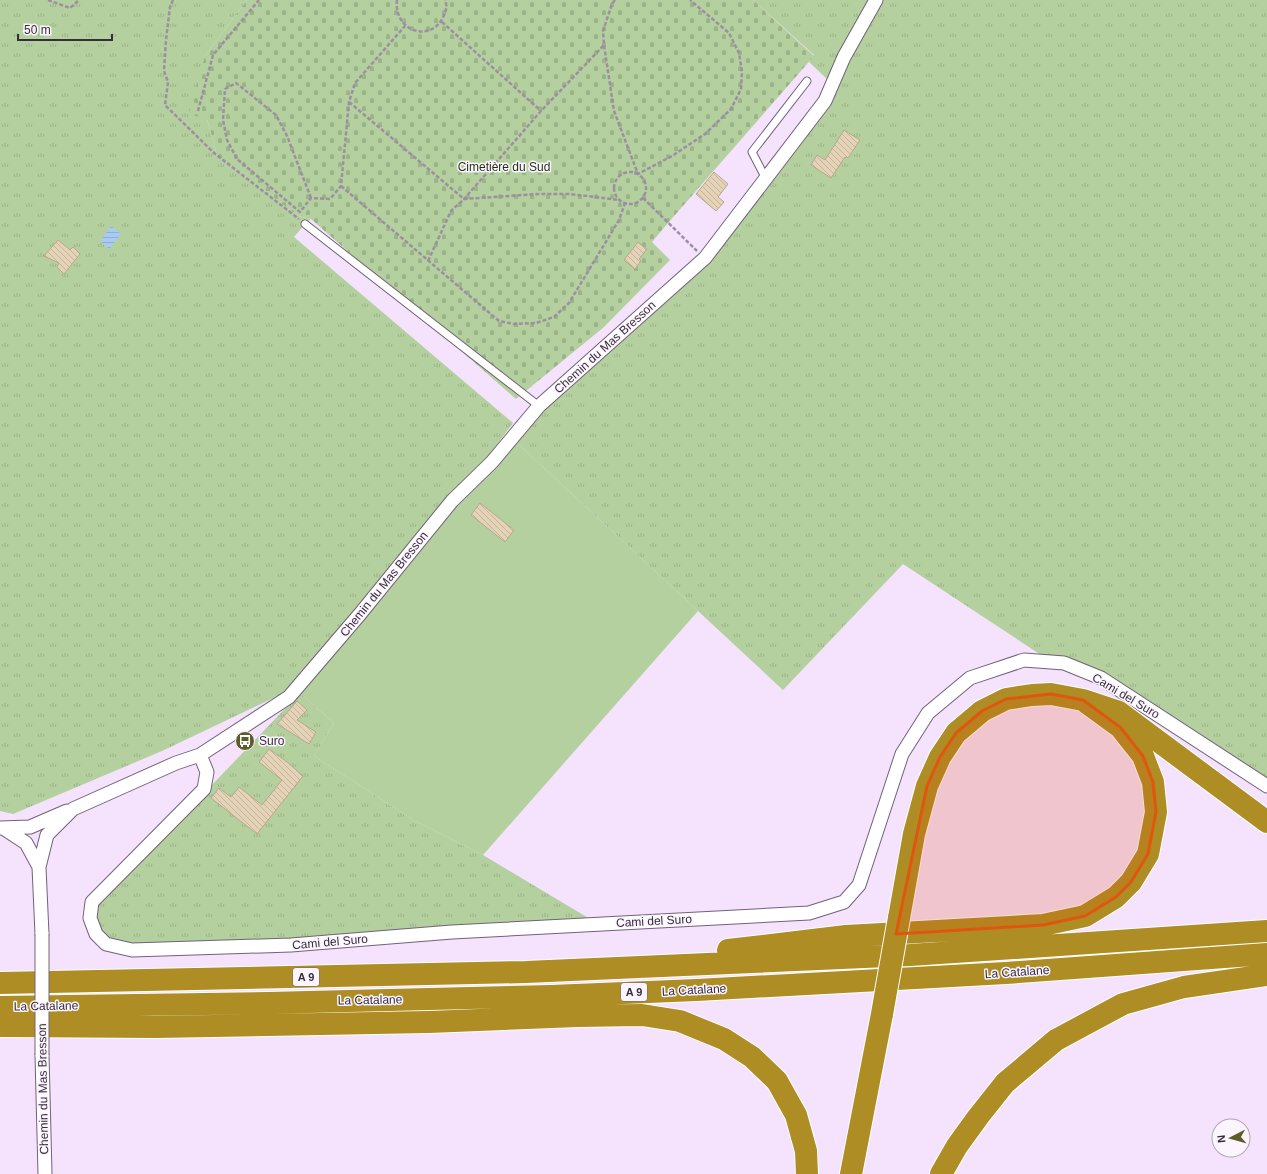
<svg xmlns="http://www.w3.org/2000/svg" width="1267" height="1174" viewBox="0 0 1267 1174" font-family="Helvetica,sans-serif">
<style>
.grass{fill:url(#grass-tufts)}
.cemetery{fill:url(#cemetery-stones)}
.garden{fill:#b4d09e}
.water{fill:url(#water-rules)}
.building{fill:url(#building-back-hatch);stroke:#b8a78d}
.lines{fill:none;stroke-linecap:round;stroke-linejoin:round}
.service-casing{stroke:#726279;stroke-width:9}
.minor-casing{stroke:#726279;stroke-width:15}
.motorway-casing{stroke:#fff;stroke-width:24}
.path{stroke:#9d8fa2;stroke-width:2.5;stroke-dasharray:4 2;stroke-linecap:butt}
.service{stroke:#fff;stroke-width:7}
.minor{stroke:#fff;stroke-width:13}
.motorway{stroke:#ad8d24;stroke-width:22}
.minor-bridge-casing{stroke:#726279;stroke-width:15;stroke-linecap:butt}
.motorway-bridge-casing{stroke:#fff;stroke-width:24;stroke-linecap:butt}
.minor-bridge{stroke:#fff;stroke-width:13}
.motorway-bridge{stroke:#ad8d24;stroke-width:22}
.marked{fill:#df570e;fill-opacity:0.2;stroke:#df570e;stroke-width:3;stroke-linejoin:round}
.labels{text-anchor:middle;dominant-baseline:central;stroke-width:3;stroke-linejoin:round;paint-order:stroke}
.shield{fill:#fcf4ff;stroke:#716a74;stroke-width:1}
.shield-label{font-size:11px;font-weight:bold;fill:#362f39}
.park-label{font-size:12px;fill:#1e2f0e;stroke:#fcf4ff}
.street-label{font-size:12px;fill:#362f39;stroke:#fcf4ff}
.poi-label{font-size:12px;fill:#362f39;stroke:#fcf4ff;text-anchor:start}
</style>
<defs>
<pattern id="grass-tufts" width="24" height="20" patternUnits="userSpaceOnUse"><rect width="24" height="20" fill="#b4d09e"/><path d="M3 7l-1-3M5 7V3M7 7l1-3M15 17l-1-3M17 17v-4M19 17l1-3" fill="none" stroke="#9bb389"/></pattern>
<pattern id="cemetery-stones" width="16" height="16" patternUnits="userSpaceOnUse"><rect width="16" height="16" fill="#b4d09e"/><path d="M2 7V4a2 2 0 0 1 4 0v3zM10 15v-3a2 2 0 0 1 4 0v3z" fill="#9bb389"/></pattern>
<pattern id="water-rules" width="6" height="5" patternUnits="userSpaceOnUse"><rect width="6" height="5" fill="#a8cbf4"/><path d="M0 2.5h6" fill="none" stroke="#91afd2"/></pattern>
<pattern id="building-back-hatch" width="6" height="6" patternUnits="userSpaceOnUse"><rect width="6" height="6" fill="#e5d3b8"/><path d="M-1 5l2 2M0 0l6 6M5-1l2 2" fill="none" stroke="#c5b59f"/></pattern>
</defs>
<rect width="100%" height="100%" fill="#f5e2fd"/>
<!-- grass -->
<path class="grass" d="M0 0H247L205 56 207 119 217 155 298 216 311 219 305 224 294 237 513 423 487 458 284 693 162 751 13 814 0 811Z
M753 0H869L828 80 809 62 814 55Z
M882 0H1267V780L1065 658 1041 655 903 564 783 690 516 442 543 409 709 262 849 60Z
M300 693 334 723 314 756 415 821 483 855 590 919 290 940 133 944 108 938 100 931 96 918 98 904Z"/>
<!-- cemetery -->
<path class="cemetery" d="M247 0H753L814 56 668 223 652 242 670 260 604 327 516 399 311 219 298 216 217 155 207 119 188 114 205 56Z"/>
<!-- garden -->
<path class="garden" d="M516 442 698 611 483 855 415 821 314 756 334 723 300 693 456 505Z"/>
<!-- water -->
<path class="water" d="M111 226 121 234 109 249 100 241Z"/>
<!-- building -->
<path class="building" d="M844 130 860 140 848 158 845 157 831 178 811 165 817 155 825 160Z
M714 172 728 184 718 197 724 202 716 211 696 194Z
M58 240 70 250 73 247 80 254 64 274 57 267 59 263 44 256Z
M638 242 647 249 639 259 641 261 635 269 624 260Z
M480 503 514 530 505 542 471 515Z
M297 701 307 710 297 720 316 732 309 744 277 724Z
M269 749 287 762 303 776 257 834 211 798 219 788 231 797 239 787 262 805 282 780 259 762Z"/>
<g class="lines">
<defs>
<path id="service" d="M766 179 752 152 807 81
M305 224 539 406"/>
<path id="minor" d="M200 755 207 772 204 789 92 902 90 918 96 934 106 944 132 950 291 945 452 932 809 913 844 902 859 885 902 754 928 713 970 678 1024 660 1064 663 1101 678 1267 786
M0 828 30 827 67 811
M3 828 26 843 39 867
M42 934 39 867 47 835 73 809 176 763 200 755 289 697 360 614 452 501 492 462 539 406 705 258 825 101 844 57 876 0
M42 1055 45 1174"/>
<path id="motorway" d="M899 918 914 834 927 786 940 757 956 733 982 711 1006 699 1032 695 1051 694 1083 700 1119 712 1267 822
M728 950 846 936 1043 925 1085 916 1116 897 1131 882 1148 854 1156 812 1153 782 1143 756 1120 727 1083 700
M0 983 526 972 910 955 1267 931
M0 1007 268 1003 551 996 697 990 1006 973 1267 954
M0 1026 156 1027 429 1022 578 1016 642 1015 680 1021 724 1039 752 1057 777 1081 796 1115 806 1151 807 1174
M851 1174 882 1014
M941 1174 957 1146 978 1117 1005 1083 1056 1040 1123 1004 1184 987 1267 975"/>
</defs>
<!-- service casing -->
<use href="#service" class="service-casing"/>
<!-- minor casing -->
<use href="#minor" class="minor-casing"/>
<!-- motorway casing -->
<use href="#motorway" class="motorway-casing"/>
<!-- path -->
<path class="path" d="M48 0 70 8 79 0
M173 0 170 7 166 40 164 71 168 82 165 105 214 153 299 219
M397 0C393 32 433 44 444 15 445 13 446 11 446 9 447 7 446 3 445 0
M615 0 612 4 603 31 604 45 614 111 638 174 672 156 705 134 731 109 741 89 742 72 739 53 729 33 690 0
M442 22 541 111
M349 102 464 199 538 194H570L619 200
M198 111 213 55 259 0
M614 188a16 16 0 1 1 32 0a16 16 0 1 1-32 0Z
M341 186 499 321 514 324 536 323 554 317 569 303 619 220 625 203
M311 198 287 136 276 115 236 83 225 89 223 120 227 140 237 159 300 212 311 198 330 199 341 186 349 102 355 83 405 26
M643 198 697 251
M428 261 451 211 464 199 541 111 604 45"/>
<!-- service -->
<use href="#service" class="service"/>
<!-- minor -->
<use href="#minor" class="minor"/>
<!-- motorway -->
<use href="#motorway" class="motorway"/>
<defs>
<path id="minor-bridge" d="M42 934V1055"/>
<path id="motorway-bridge" d="M882 1014 899 918"/>
</defs>
<!-- minor-bridge casing -->
<use href="#minor-bridge" class="minor-bridge-casing"/>
<!-- motorway-bridge casing -->
<use href="#motorway-bridge" class="motorway-bridge-casing"/>
<!-- minor-bridge -->
<use href="#minor-bridge" class="minor-bridge"/>
<!-- motorway-bridge -->
<use href="#motorway-bridge" class="motorway-bridge"/>
</g>
<!-- marked area -->
<path class="marked" d="M1051 694 1083 700 1120 727 1143 756 1153 782 1156 812 1148 854 1131 882 1116 897 1085 916 1043 925 896 934 927 786 940 757 956 733 982 711 1006 699Z"/>
<!-- icons -->
<defs>
<symbol id="bus-disc" viewBox="-11 -11 22 22"><circle r="9.5" fill="#5e5d29" stroke="#fcf4ff"/><path d="M-5-6H5V4H4V6H2V4H-2V6H-4V4H-5ZM-3.5-4V0h7V-4ZM-3.5 1.2v1.5H-2V1.2ZM2 1.2v1.5H3.5V1.2Z" fill="#fff"/></symbol>
</defs>
<g fill-rule="evenodd">
<use href="#bus-disc" x="234" y="730" width="22" height="22"/>
</g>
<g class="labels">
<!-- shield labels -->
<g class="shield">
<rect x="293" y="968" width="26" height="18" rx="3"/>
<rect x="621" y="983" width="26" height="18" rx="3"/>
</g>
<g class="shield-label">
<text x="306" y="977">A 9</text>
<text x="634" y="992">A 9</text>
</g>
<!-- park labels -->
<g class="park-label">
<text x="504" y="167">Cimetière du Sud</text>
</g>
<!-- street labels -->
<g class="street-label">
<text transform="translate(605 347) rotate(-42)">Chemin du Mas Bresson</text>
<text transform="translate(384 584) rotate(-51)">Chemin du Mas Bresson</text>
<text transform="translate(1126 696) rotate(31)">Cami del Suro</text>
<text transform="translate(654 921) rotate(-3)">Cami del Suro</text>
<text transform="translate(330 942) rotate(-5)">Cami del Suro</text>
<text transform="translate(1017 972) rotate(-4)">La Catalane</text>
<text transform="translate(694 990) rotate(-3)">La Catalane</text>
<text transform="translate(370 1000) rotate(-1)">La Catalane</text>
<text transform="translate(46 1006) rotate(-1)">La Catalane</text>
<text transform="translate(43 1089) rotate(-91)">Chemin du Mas Bresson</text>
</g>
<!-- poi labels -->
<g class="poi-label">
<text x="259" y="741">Suro</text>
</g>
</g>
<!-- north arrow -->
<g transform="translate(1231 1138) rotate(264)"><circle r="19" fill="#fcf4ff" stroke="#ada5b0"/>
<path d="M0-3L7 15L0 10L-7 15Z" fill="#5e5d29"/>
<text y="-6" font-size="11" font-weight="bold" text-anchor="middle" fill="#362f39">N</text>
</g>
<!-- scale -->
<path d="M18 34v6h94v-6" fill="none" stroke="#362f39" stroke-width="2"/>
<text x="24" y="34" font-size="12" fill="#362f39" stroke="#fcf4ff" stroke-width="3" paint-order="stroke">50 m</text>
</svg>
